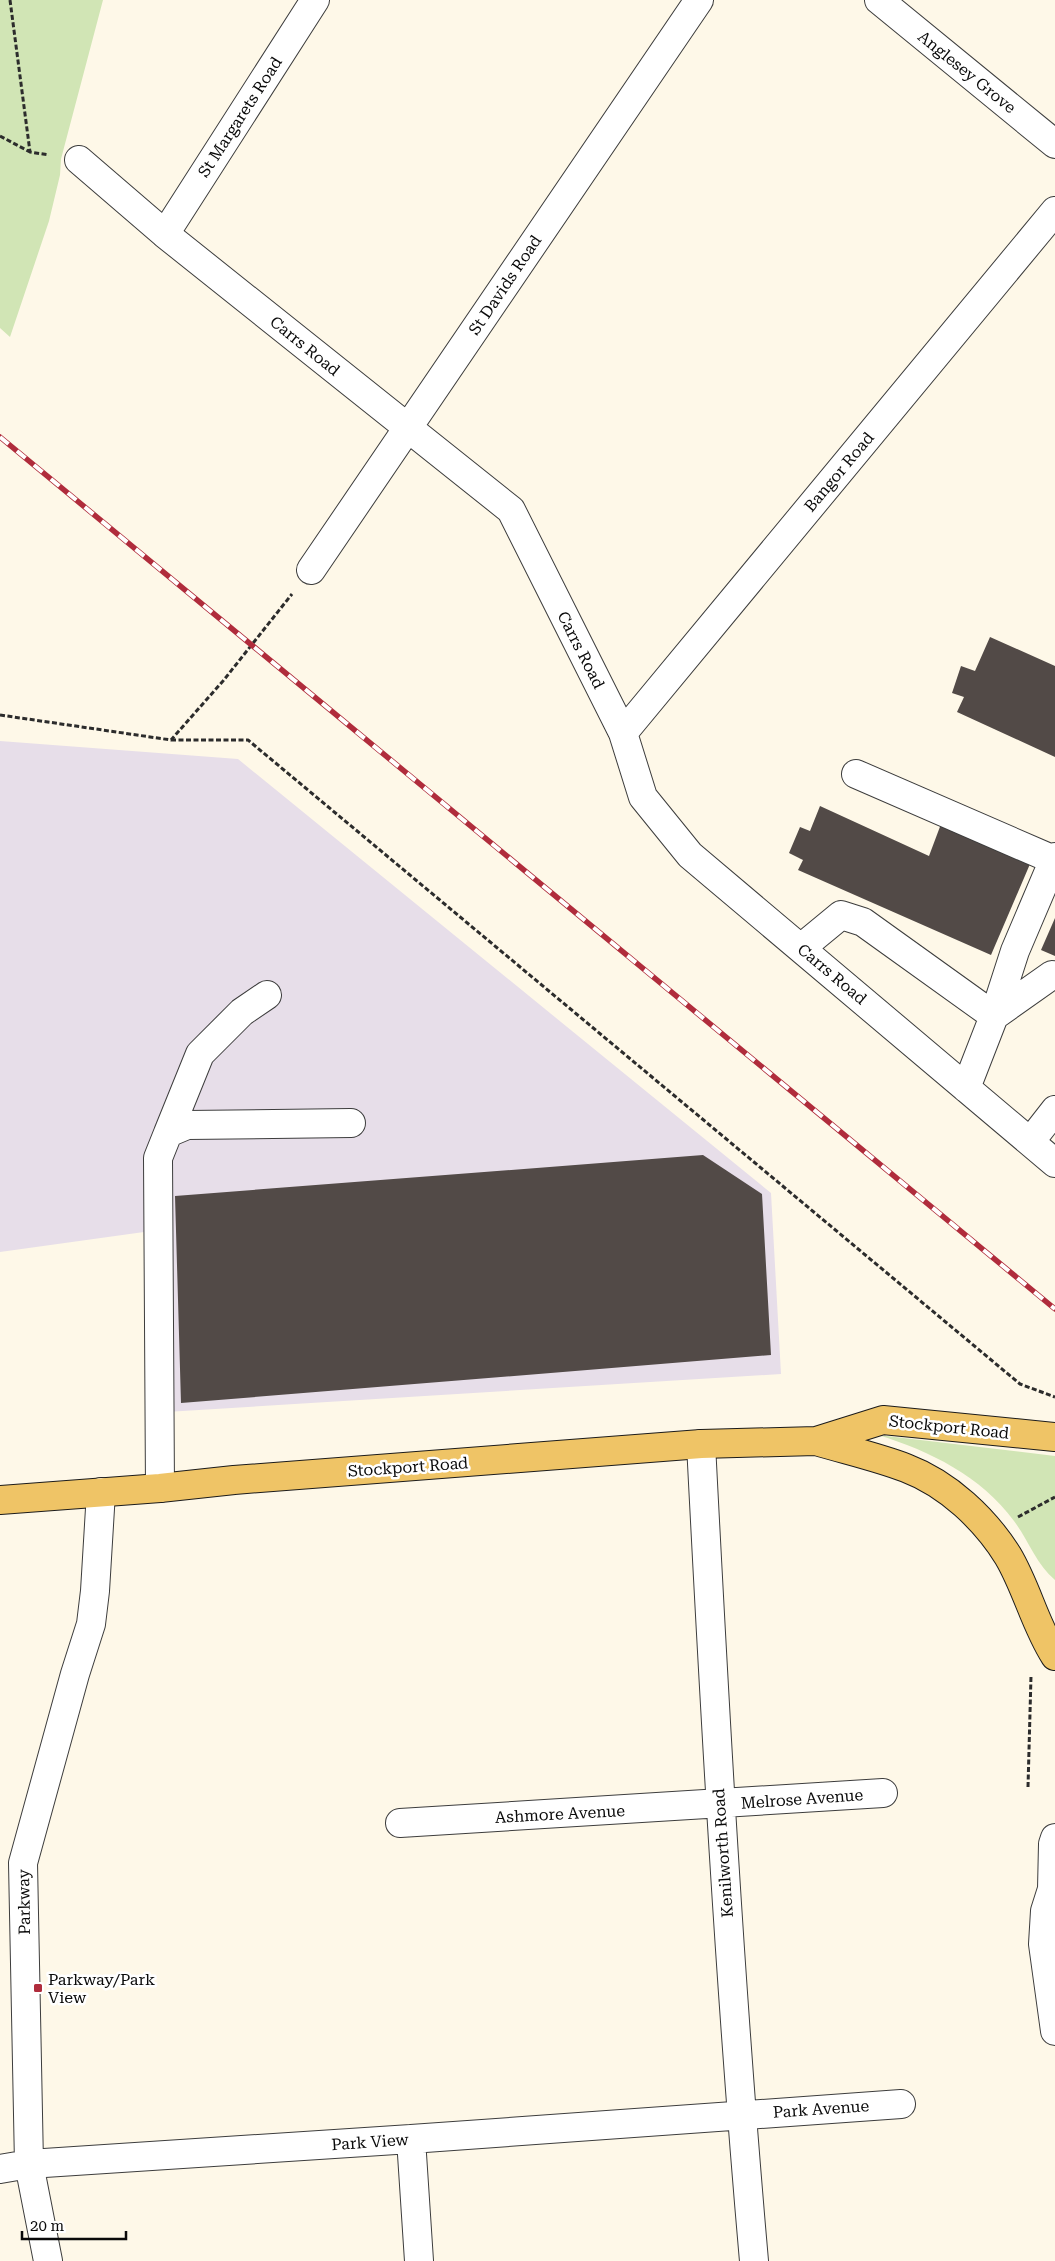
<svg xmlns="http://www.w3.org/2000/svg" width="1055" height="2261" viewBox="0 0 1055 2261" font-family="'Roboto Serif',serif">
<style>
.industrial{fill:#e7dee9}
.green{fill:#d1e5b5}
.building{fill:#524a47}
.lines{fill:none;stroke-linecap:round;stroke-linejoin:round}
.minor-casing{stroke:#3d3d3d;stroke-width:30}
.major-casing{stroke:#1b1b1b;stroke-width:30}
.path{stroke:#2c2c2c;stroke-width:3;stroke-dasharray:5 2.5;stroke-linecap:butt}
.minor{stroke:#fff;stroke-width:28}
.major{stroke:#efc466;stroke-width:28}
.rail-casing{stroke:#b02c3c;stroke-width:5.5}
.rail{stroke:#fff;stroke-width:4;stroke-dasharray:11;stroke-linecap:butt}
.poi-dot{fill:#b02c3c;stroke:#fff;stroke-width:2}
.labels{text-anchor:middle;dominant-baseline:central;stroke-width:5;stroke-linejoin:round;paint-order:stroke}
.street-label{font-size:16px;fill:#0a0a0a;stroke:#fff}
.poi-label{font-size:16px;fill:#0a0a0a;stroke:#fff;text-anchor:start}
</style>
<rect width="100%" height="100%" fill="#fef8e8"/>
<!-- industrial -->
<path class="industrial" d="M0 741 238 759 771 1193 781 1374 150 1413 144 1232 0 1252Z"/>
<!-- green -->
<path class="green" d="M0 0H103L61 159 60 175 49 221 10 337 0 328Z
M878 1435 1055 1456V1580C1036 1564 1029 1541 1014 1521 981 1476 930 1451 878 1435Z"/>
<!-- building -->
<path class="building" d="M990 637 1055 666V757L957 712 964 697 952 693 961 666 975 671Z
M820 806 929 856 941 824 1030 864 991 955 798 870 803 860 789 853 800 827 810 831Z
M1055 918V956L1041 950Z
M703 1155 762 1194 771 1355 181 1403 175 1196Z"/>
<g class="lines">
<defs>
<path id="minor" d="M879 0 1055 144
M79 160 165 234 511 510 623 733 643 797 690 855 1055 1163
M165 234 315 0
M311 570 699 0
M623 733 1055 211
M856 774 1054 860
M801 948 841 915 863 922 994 1016 1052 975 1055 976
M966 1088 994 1016 1015 951 1055 857
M168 1133 200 1054 242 1012 267 995
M1030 1142 1055 1110
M701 1444C715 1717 730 1989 754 2261
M160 1488 158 1158 168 1133 187 1125 351 1123
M400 1823 883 1793
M1055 1838 1053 1844 1052 1889 1045 1911 1043 1944 1055 2031
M411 2139 419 2261
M0 2169 29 2164 411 2139 901 2104
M48 2261 29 2164 23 1863 75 1674 91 1624 95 1591 101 1492"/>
<path id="major" d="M816 1441C846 1450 877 1457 906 1468 948 1484 985 1519 1008 1556 1027 1588 1035 1625 1055 1656
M0 1500 160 1488 234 1480 701 1444 816 1441 883 1420 1055 1437"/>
</defs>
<!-- minor casing -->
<use href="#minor" class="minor-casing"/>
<!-- major casing -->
<use href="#major" class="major-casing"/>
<!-- path -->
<path class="path" d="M10 0 30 152 49 155
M0 136 30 152
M0 715 171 740 223 681 292 594
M171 740H248L1020 1384 1055 1397
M1018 1517 1055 1497
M1028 1787 1031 1676"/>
<!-- minor -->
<use href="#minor" class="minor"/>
<!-- major -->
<use href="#major" class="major"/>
<defs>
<path id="rail" d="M0 437 1055 1309"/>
</defs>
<!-- rail casing -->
<use href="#rail" class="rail-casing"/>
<!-- rail -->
<use href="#rail" class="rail"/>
</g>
<!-- markers -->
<rect class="poi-dot" x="33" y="1983" width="10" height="10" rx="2.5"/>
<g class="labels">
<!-- street labels -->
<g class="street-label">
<text transform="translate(967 72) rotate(39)">Anglesey Grove</text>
<text transform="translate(240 117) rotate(-57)">St Margarets Road</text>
<text transform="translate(505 285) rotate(-56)">St Davids Road</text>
<text transform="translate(305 346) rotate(39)">Carrs Road</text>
<text transform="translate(839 472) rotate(-50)">Bangor Road</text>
<text transform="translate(581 650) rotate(63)">Carrs Road</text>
<text transform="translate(832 974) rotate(40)">Carrs Road</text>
<text transform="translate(949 1427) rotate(6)">Stockport Road</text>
<text transform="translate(408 1467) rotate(-4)">Stockport Road</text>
<text transform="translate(802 1799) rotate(-4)">Melrose Avenue</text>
<text transform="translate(560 1814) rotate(-3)">Ashmore Avenue</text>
<text transform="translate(723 1853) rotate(-94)">Kenilworth Road</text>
<text transform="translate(24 1902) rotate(-91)">Parkway</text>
<text transform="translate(821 2109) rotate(-4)">Park Avenue</text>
<text transform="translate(370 2142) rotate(-4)">Park View</text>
</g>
<!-- poi labels -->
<g class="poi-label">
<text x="48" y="1979">Parkway/Park<tspan x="48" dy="18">View</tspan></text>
</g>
</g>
<!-- scale -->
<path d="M22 2231v8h104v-8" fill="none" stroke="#0a0a0a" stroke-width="2.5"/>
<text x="30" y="2231" font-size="15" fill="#0a0a0a" stroke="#ffffff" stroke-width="4" paint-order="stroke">20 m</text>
</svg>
